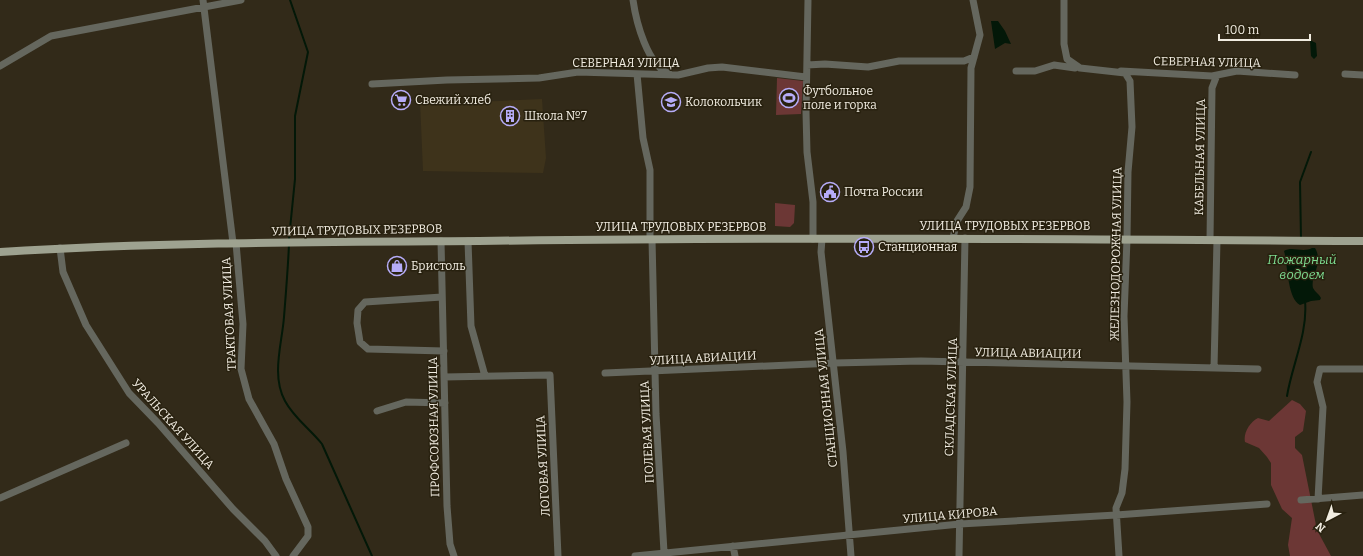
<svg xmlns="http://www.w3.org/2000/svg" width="1363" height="556" viewBox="0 0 1363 556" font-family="Bitter,serif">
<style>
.built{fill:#3e331b}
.green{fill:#6c3735}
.water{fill:#031808}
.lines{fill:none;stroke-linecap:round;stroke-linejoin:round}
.stream{stroke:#031808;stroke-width:2}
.minor{stroke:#65675e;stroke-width:7}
.major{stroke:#9ea290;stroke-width:8}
.labels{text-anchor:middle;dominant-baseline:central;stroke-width:3;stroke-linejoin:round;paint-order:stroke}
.street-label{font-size:12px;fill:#f1ece1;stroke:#28210f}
.poi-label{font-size:12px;fill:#f1ece1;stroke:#28210f;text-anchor:start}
.water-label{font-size:13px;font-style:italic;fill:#7ddc91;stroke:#28210f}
</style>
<rect width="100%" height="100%" fill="#322a19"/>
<!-- built -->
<path class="built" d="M542 99 546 158 543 173 423 171 420 101 454 103Z"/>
<!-- green -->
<path class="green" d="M777 78 803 81 801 114 776 115Z
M775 203 795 205 794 223 790 227 775 226Z
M1292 400 1300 404 1306 411 1303 431 1295 437V448L1302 455 1317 530 1331 556H1290L1288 545 1292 518 1282 509 1271 485V463L1267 457 1259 448 1245 442C1243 433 1250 422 1258 418L1269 421Z"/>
<!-- water -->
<path class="water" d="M991 21H998L1005 31 1011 44 1005 43 995 49Z
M1310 40 1316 43 1317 56 1314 59 1311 56Z
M1312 248H1315C1324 263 1310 277 1313 288 1315 292 1319 294 1321 298L1320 300 1311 301 1300 305C1287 298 1288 265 1284 251 1292 246 1303 253 1312 248Z"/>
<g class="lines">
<!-- stream -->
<path class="stream" d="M289 239 295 179V116L308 52 290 0
M1301 239 1300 182 1311 152
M289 244C288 268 286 292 284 317 282 344 271 375 285 401 294 418 310 429 322 444L372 556
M1287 396C1292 365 1308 333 1305 301"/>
<!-- minor -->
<path class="minor" d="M203 0 233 243
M633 0C636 21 647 66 670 74
M808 0 806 112 807 152 813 202V239
M1064 0V44L1067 59 1080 68 1125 73 1130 81 1132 127 1128 172 1127 239 1124 316 1127 402 1125 469 1122 493 1116 508 1119 556
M807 65 825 64 868 67 899 61H964L974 57
M0 66 51 36 241 0
M1016 71H1035L1054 65 1075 68
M1121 71 1212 76 1237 71 1295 75
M637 74 643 138 650 170V239
M1345 74 1363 75
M372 84 447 80 539 78 578 72 678 75 708 68 722 67 806 77
M953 238 957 221 966 207 970 187 971 68 980 35 973 0
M652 239 656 414 664 552
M822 239 821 252 843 452 851 556
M1210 240 1212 88 1217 75
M441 241 447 506 450 544 454 556
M468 241 471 326 485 376
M236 243 243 324 241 369 249 399 274 444 286 479 308 527V536L293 556
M60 248 63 272 86 325 129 393 158 423 233 509 265 541 276 556
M442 297 365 302 358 310 357 323 360 342 368 349 444 351
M1214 368 1217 240
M605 373 834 363 921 361 1258 369
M444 377 550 375 558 556
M377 411 406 402 445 403
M0 498 126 443
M1318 499 1323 407 1317 382 1320 369H1363
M1301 500 1363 495
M733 546 735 556
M635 556 960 524 1116 515 1267 504
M959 556 965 238"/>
<!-- major -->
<path class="major" d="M0 252C160 242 320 242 479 241 774 237 1068 239 1363 241"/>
</g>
<!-- icons -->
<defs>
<symbol id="stadium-ring" viewBox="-11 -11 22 22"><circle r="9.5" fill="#28210f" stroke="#b6acf8" stroke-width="1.5"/><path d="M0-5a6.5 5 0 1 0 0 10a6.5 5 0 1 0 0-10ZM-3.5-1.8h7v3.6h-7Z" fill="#b6acf8"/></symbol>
<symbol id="supermarket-ring" viewBox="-11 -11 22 22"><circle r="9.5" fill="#28210f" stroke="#b6acf8" stroke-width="1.5"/><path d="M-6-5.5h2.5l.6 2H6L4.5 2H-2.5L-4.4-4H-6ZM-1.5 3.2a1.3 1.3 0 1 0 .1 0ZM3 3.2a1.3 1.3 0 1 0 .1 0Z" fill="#b6acf8"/></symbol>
<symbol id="school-ring" viewBox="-11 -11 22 22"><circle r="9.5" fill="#28210f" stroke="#b6acf8" stroke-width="1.5"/><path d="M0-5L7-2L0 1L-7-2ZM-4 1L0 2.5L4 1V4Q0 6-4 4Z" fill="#b6acf8"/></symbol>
<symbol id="building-ring" viewBox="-11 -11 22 22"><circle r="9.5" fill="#28210f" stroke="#b6acf8" stroke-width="1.5"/><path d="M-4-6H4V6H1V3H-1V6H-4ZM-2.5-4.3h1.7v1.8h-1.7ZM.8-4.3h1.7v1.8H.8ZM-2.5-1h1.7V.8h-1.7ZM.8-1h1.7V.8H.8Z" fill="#b6acf8"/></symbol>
<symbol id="civic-ring" viewBox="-11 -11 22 22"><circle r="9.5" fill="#28210f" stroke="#b6acf8" stroke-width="1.5"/><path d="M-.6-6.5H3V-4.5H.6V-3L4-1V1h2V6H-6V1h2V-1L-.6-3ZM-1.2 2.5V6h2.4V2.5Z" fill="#b6acf8"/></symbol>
<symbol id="bus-ring" viewBox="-11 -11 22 22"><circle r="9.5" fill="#28210f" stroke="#b6acf8" stroke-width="1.5"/><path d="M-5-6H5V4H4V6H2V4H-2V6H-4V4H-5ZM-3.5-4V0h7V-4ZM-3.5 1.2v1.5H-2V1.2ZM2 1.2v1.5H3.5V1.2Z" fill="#b6acf8"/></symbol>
<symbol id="shop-ring" viewBox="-11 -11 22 22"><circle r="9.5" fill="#28210f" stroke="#b6acf8" stroke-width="1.5"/><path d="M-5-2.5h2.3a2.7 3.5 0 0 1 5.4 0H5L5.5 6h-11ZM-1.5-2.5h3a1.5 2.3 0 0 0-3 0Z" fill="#b6acf8"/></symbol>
</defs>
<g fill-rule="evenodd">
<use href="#stadium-ring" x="778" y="87" width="22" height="22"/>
<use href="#supermarket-ring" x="390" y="89" width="22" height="22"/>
<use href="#school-ring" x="660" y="91" width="22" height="22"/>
<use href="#building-ring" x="499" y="105" width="22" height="22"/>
<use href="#civic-ring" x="819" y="181" width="22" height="22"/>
<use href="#bus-ring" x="853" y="236" width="22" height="22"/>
<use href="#shop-ring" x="386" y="255" width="22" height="22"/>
</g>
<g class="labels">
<!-- street labels -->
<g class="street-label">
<text transform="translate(1207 62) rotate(1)">СЕВЕРНАЯ УЛИЦА</text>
<text x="626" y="63">СЕВЕРНАЯ УЛИЦА</text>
<text transform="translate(1200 157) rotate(-89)">КАБЕЛЬНАЯ УЛИЦА</text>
<text x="1005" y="226">УЛИЦА ТРУДОВЫХ РЕЗЕРВОВ</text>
<text x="681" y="227">УЛИЦА ТРУДОВЫХ РЕЗЕРВОВ</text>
<text transform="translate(357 230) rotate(-1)">УЛИЦА ТРУДОВЫХ РЕЗЕРВОВ</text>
<text transform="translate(1116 254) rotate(-89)">ЖЕЛЕЗНОДОРОЖНАЯ УЛИЦА</text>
<text transform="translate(229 314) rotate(-93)">ТРАКТОВАЯ УЛИЦА</text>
<text transform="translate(1028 353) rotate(1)">УЛИЦА АВИАЦИИ</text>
<text transform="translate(703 358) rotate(-3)">УЛИЦА АВИАЦИИ</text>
<text transform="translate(951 397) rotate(-88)">СКЛАДСКАЯ УЛИЦА</text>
<text transform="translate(826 398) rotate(-96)">СТАНЦИОННАЯ УЛИЦА</text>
<text transform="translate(173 424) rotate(48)">УРАЛЬСКАЯ УЛИЦА</text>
<text transform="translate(434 427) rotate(-91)">ПРОФСОЮЗНАЯ УЛИЦА</text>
<text transform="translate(647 432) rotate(-93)">ПОЛЕВАЯ УЛИЦА</text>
<text transform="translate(543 466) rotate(-93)">ЛОГОВАЯ УЛИЦА</text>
<text transform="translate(950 515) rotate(-5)">УЛИЦА КИРОВА</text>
</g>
<!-- poi labels -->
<g class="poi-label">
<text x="803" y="91">Футбольное<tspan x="803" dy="14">поле и горка</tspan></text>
<text x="415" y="100">Свежий хлеб</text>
<text x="685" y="102">Колокольчик</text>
<text x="524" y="116">Школа №7</text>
<text x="844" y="192">Почта России</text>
<text x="878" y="247">Станционная</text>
<text x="411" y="266">Бристоль</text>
</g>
<!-- water labels -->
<g class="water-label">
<text x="1302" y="259">Пожарный<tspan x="1302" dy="15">водоем</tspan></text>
</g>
</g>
<!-- north arrow -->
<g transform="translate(1327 520) rotate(221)" stroke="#28210f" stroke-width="3" paint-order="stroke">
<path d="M0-3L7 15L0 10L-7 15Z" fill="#f1ece1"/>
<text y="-6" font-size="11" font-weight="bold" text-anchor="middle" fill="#f1ece1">N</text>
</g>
<!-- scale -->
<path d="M1219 34v6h91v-6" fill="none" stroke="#f1ece1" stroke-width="2"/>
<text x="1225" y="34" font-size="12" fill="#f1ece1" stroke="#28210f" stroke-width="3" paint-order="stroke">100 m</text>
</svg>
